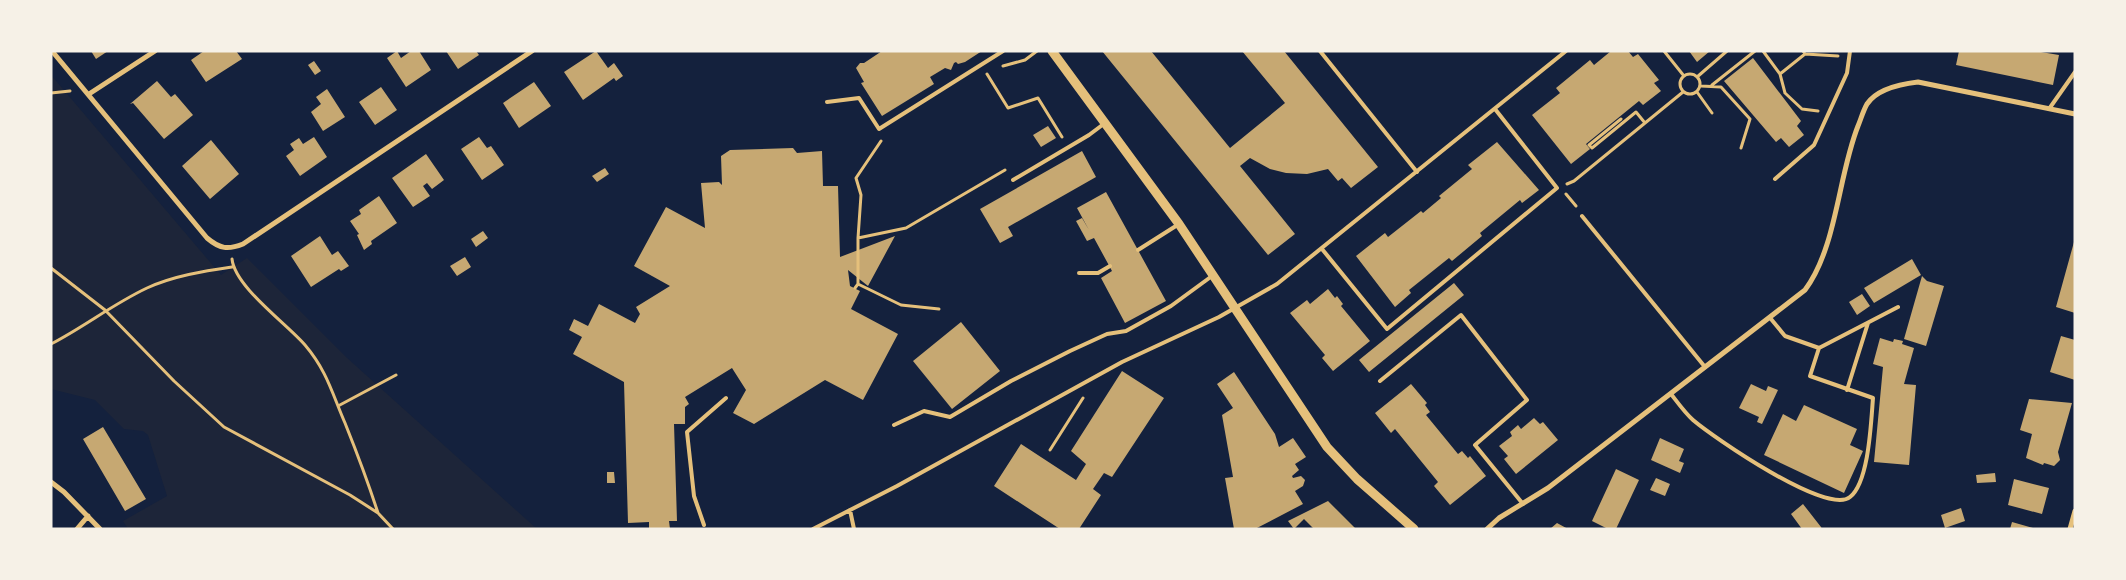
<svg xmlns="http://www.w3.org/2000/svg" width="2126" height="580" viewBox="0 0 2126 580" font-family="'IBM Plex Serif',serif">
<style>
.green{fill:#1d2539}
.building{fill:#c6a872}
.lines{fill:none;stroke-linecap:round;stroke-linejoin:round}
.path{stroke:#e5c07b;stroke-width:3}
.service{stroke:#e5c07b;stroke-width:4}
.minor{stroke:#e5c07b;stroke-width:5}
.tertiary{stroke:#e5c07b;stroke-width:9}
</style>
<rect width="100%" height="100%" fill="#14213d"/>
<!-- green -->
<path class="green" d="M51 75 221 275 247 258 346 357 537 529H128L123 521 167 496 148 435 143 431 124 429 95 400 51 389Z"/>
<!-- building -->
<path class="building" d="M91 51H108L96 59Z
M204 51H236L242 59 206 82 191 60Z
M397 51 401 58 411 51H419L431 70 406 87 387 58Z
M446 51H476L479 55 458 69Z
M596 51 608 68 614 63 623 76 616 81 614 78 583 100 564 72Z
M882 51H982L965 62 958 64 956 62 954 63 951 70 945 68 930 77 934 84 882 116 861 83 864 82 856 68 860 63H864Z
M1102 51H1151L1230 148 1285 103 1242 51H1284L1378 167 1351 188 1342 178 1338 181 1328 169 1307 174 1286 173 1270 169 1250 158 1240 166 1295 234 1268 255Z
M1611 51H1628L1633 57 1638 54 1659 80 1654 83 1661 91 1643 105 1639 101 1586 144 1590 149 1571 164 1532 115 1560 93 1556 88 1590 60 1594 65Z
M1689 51H1710L1697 62Z
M1959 51H2035L2059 55 2053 85 1956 65Z
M1753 58 1801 121 1797 126 1804 135 1789 147 1781 138 1776 142 1724 81Z
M314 61 321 71 315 75 308 65Z
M157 81 171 97 175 94 193 115 164 139 133 103 130 104Z
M534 82 551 106 519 128 503 103Z
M381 87 397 110 375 125 359 102Z
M327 89 345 117 323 131 311 112 321 104 316 97Z
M1048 126 1056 138 1041 147 1033 135Z
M314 137 327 157 300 176 286 156 294 150 290 144 299 138 303 144Z
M479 137 487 148 491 146 504 165 482 180 461 149Z
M211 140 239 174 210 199 182 166Z
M1497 142 1539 190 1522 203 1520 200 1480 233 1482 236 1452 261 1449 258 1409 290 1411 293 1395 307 1356 256 1385 233 1388 237 1421 211 1423 213 1441 198 1439 196 1472 169 1468 165Z
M793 148 797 153 822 151 823 186H838L840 257 895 236 868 286 848 270 850 286 860 291 851 309 898 334 863 400 825 380 754 424 733 413 746 390 732 368 685 397 689 404 685 407V424H674L677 521H669L670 529H649V522L628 523 624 382 573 354 582 337 569 330 574 319 588 326 599 304 635 323 640 314 636 307 670 286 634 266 666 207 705 228 701 183 719 182 722 185 721 156 730 150Z
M1082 151 1096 177 1008 227 1013 236 1000 243 980 209Z
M426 154 444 180 432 189 427 183 423 186 430 196 413 207 392 178Z
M605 168 609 174 597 182 592 176Z
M1106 192 1166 301 1125 323 1101 278 1112 271 1094 238 1087 241 1076 221 1082 218 1089 230 1077 208Z
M379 196 397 223 371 241 372 244 364 250 357 235 359 234 350 221 361 214 359 210Z
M483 231 488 238 476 247 471 239Z
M320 236 332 255 338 251 349 266 341 271 339 269 311 287 291 256Z
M2074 242H2075V313L2056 307Z
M465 257 471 267 457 276 450 266Z
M1912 259 1921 275 1874 303 1864 288Z
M1922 276 1927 281 1944 286 1926 346 1904 339Z
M1454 283 1464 295 1369 372 1359 360Z
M1328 289 1335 298 1337 296 1343 304 1341 306 1370 341 1333 371 1322 358 1325 355 1290 313 1307 300 1310 304Z
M1862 294 1870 306 1857 315 1849 302Z
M961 322 1000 371 952 409 913 361Z
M2061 336 2075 340V380L2050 372Z
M1880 338 1893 342 1894 339 1903 341 1902 344 1914 348 1904 384 1916 385 1909 465 1874 462 1883 367 1873 364Z
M1122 371 1164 398 1112 477 1104 473 1093 489 1101 495 1079 529H1060L994 486 1021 444 1076 480 1086 464 1071 451Z
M1234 372 1275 434 1279 447 1293 438 1306 457 1295 464 1299 470 1292 476 1293 478 1301 476 1305 480 1303 486 1295 491 1303 504 1255 529H1234L1225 478 1233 477 1222 415 1233 408 1217 384Z
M1411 384 1427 403 1425 405 1430 412 1426 415 1458 454 1462 451 1468 458 1470 456 1486 476 1450 505 1434 486 1438 482 1395 429 1391 433 1375 413Z
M1751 384 1766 391 1768 386 1778 390 1762 424 1757 422 1759 417 1739 408Z
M2029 399 2072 403 2058 452 2060 460 2054 466 2044 463 2043 465 2026 458 2032 434 2020 430Z
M1804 405 1857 429 1850 445 1863 451 1844 493 1764 455 1783 414 1796 421Z
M1534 418 1540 424 1543 422 1558 440 1516 474 1504 459 1508 456 1499 446 1512 436 1510 432 1518 425 1521 429Z
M103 427 146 499 125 511 83 439Z
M1660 438 1684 449 1679 461 1684 463 1680 473 1651 460Z
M1616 469 1639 480 1616 529H1608L1592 521Z
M607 472H614L615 483H607Z
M1995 473 1996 482 1977 483 1976 475Z
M1656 478 1670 484 1665 496 1650 490Z
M2014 479 2049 488 2042 514 2008 505Z
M1328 501 1356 529H1314L1304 519 1294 529 1288 521Z
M1803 504 1821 527 1822 529H1802L1791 514Z
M1961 508 1965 521 1945 528 1941 515Z
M2012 522 2033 528V529H2010Z
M1557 523 1568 529H1550Z"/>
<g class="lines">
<!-- path -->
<path class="path" d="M1664 51 1684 76
M1763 51 1780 74 1805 54
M1803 51 1805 54 1838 56
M1003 66 1025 60 1037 51
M1680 84a10 10 0 1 1 20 0a10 10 0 1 1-20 0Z
M987 74 1008 108 1038 98 1062 137
M1780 74 1785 93 1802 109 1818 111
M1697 77 1727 51
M1712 85 1755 51
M1701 86 1721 87 1750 119 1741 148
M1697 92 1712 113
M51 93 70 91
M1621 119 1589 145 1592 148 1636 112 1645 123
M881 141 856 178 861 195 858 238 906 228 1005 170
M1567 184 1574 181 1683 92
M1566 194 1576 206
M232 259C235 287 286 323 305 345 327 371 332 393 345 423 357 453 368 482 378 513
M51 268 105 310 174 381 224 427 350 495 378 513 393 529
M858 284 901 305 939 309
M855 288 858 284V238
M51 344C84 327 113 304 147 288 173 276 204 271 232 267
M338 406 396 375
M1050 450 1083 398"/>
<!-- service -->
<path class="service" d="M1320 51 1417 172
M827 102 859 98 879 129 1003 51
M2049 109 2075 72
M1775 179 1814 145 1847 73 1850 51
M1013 180 1089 135 1105 123
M1582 216 1705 367
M1322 249 1387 329 1557 188 1495 109
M1138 250 1179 224
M1079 273H1098L1110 266
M1819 348 1898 307
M1380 381 1461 315 1527 400 1475 445 1523 504
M1847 390 1868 323
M1671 394C1678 403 1685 413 1693 420 1713 437 1827 516 1850 497 1869 482 1871 422 1873 398L1810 376 1819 348 1785 336 1771 319
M894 425 924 411 950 417 1011 381 1070 351 1107 334 1126 331 1171 306 1212 276
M850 510 854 529
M704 525 694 496 687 432 726 398
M813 529 897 486 1122 362 1219 317 1277 284 1566 51"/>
<!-- minor -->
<path class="minor" d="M52 51 207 238C220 249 228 250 243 244L532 51
M89 94 155 51
M51 482 64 492 100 529
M77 529 88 516
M1487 529 1499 518 1548 488 1805 290C1837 247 1838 176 1858 126 1861 119 1863 111 1867 104 1877 89 1901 84 1918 82L2075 114
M2070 529 2075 511"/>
<!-- tertiary -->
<path class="tertiary" d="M1052 51 1179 224 1327 447 1357 479 1414 529"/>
</g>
<!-- border -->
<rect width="2126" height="580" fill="none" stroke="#f6f1e7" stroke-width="105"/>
</svg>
